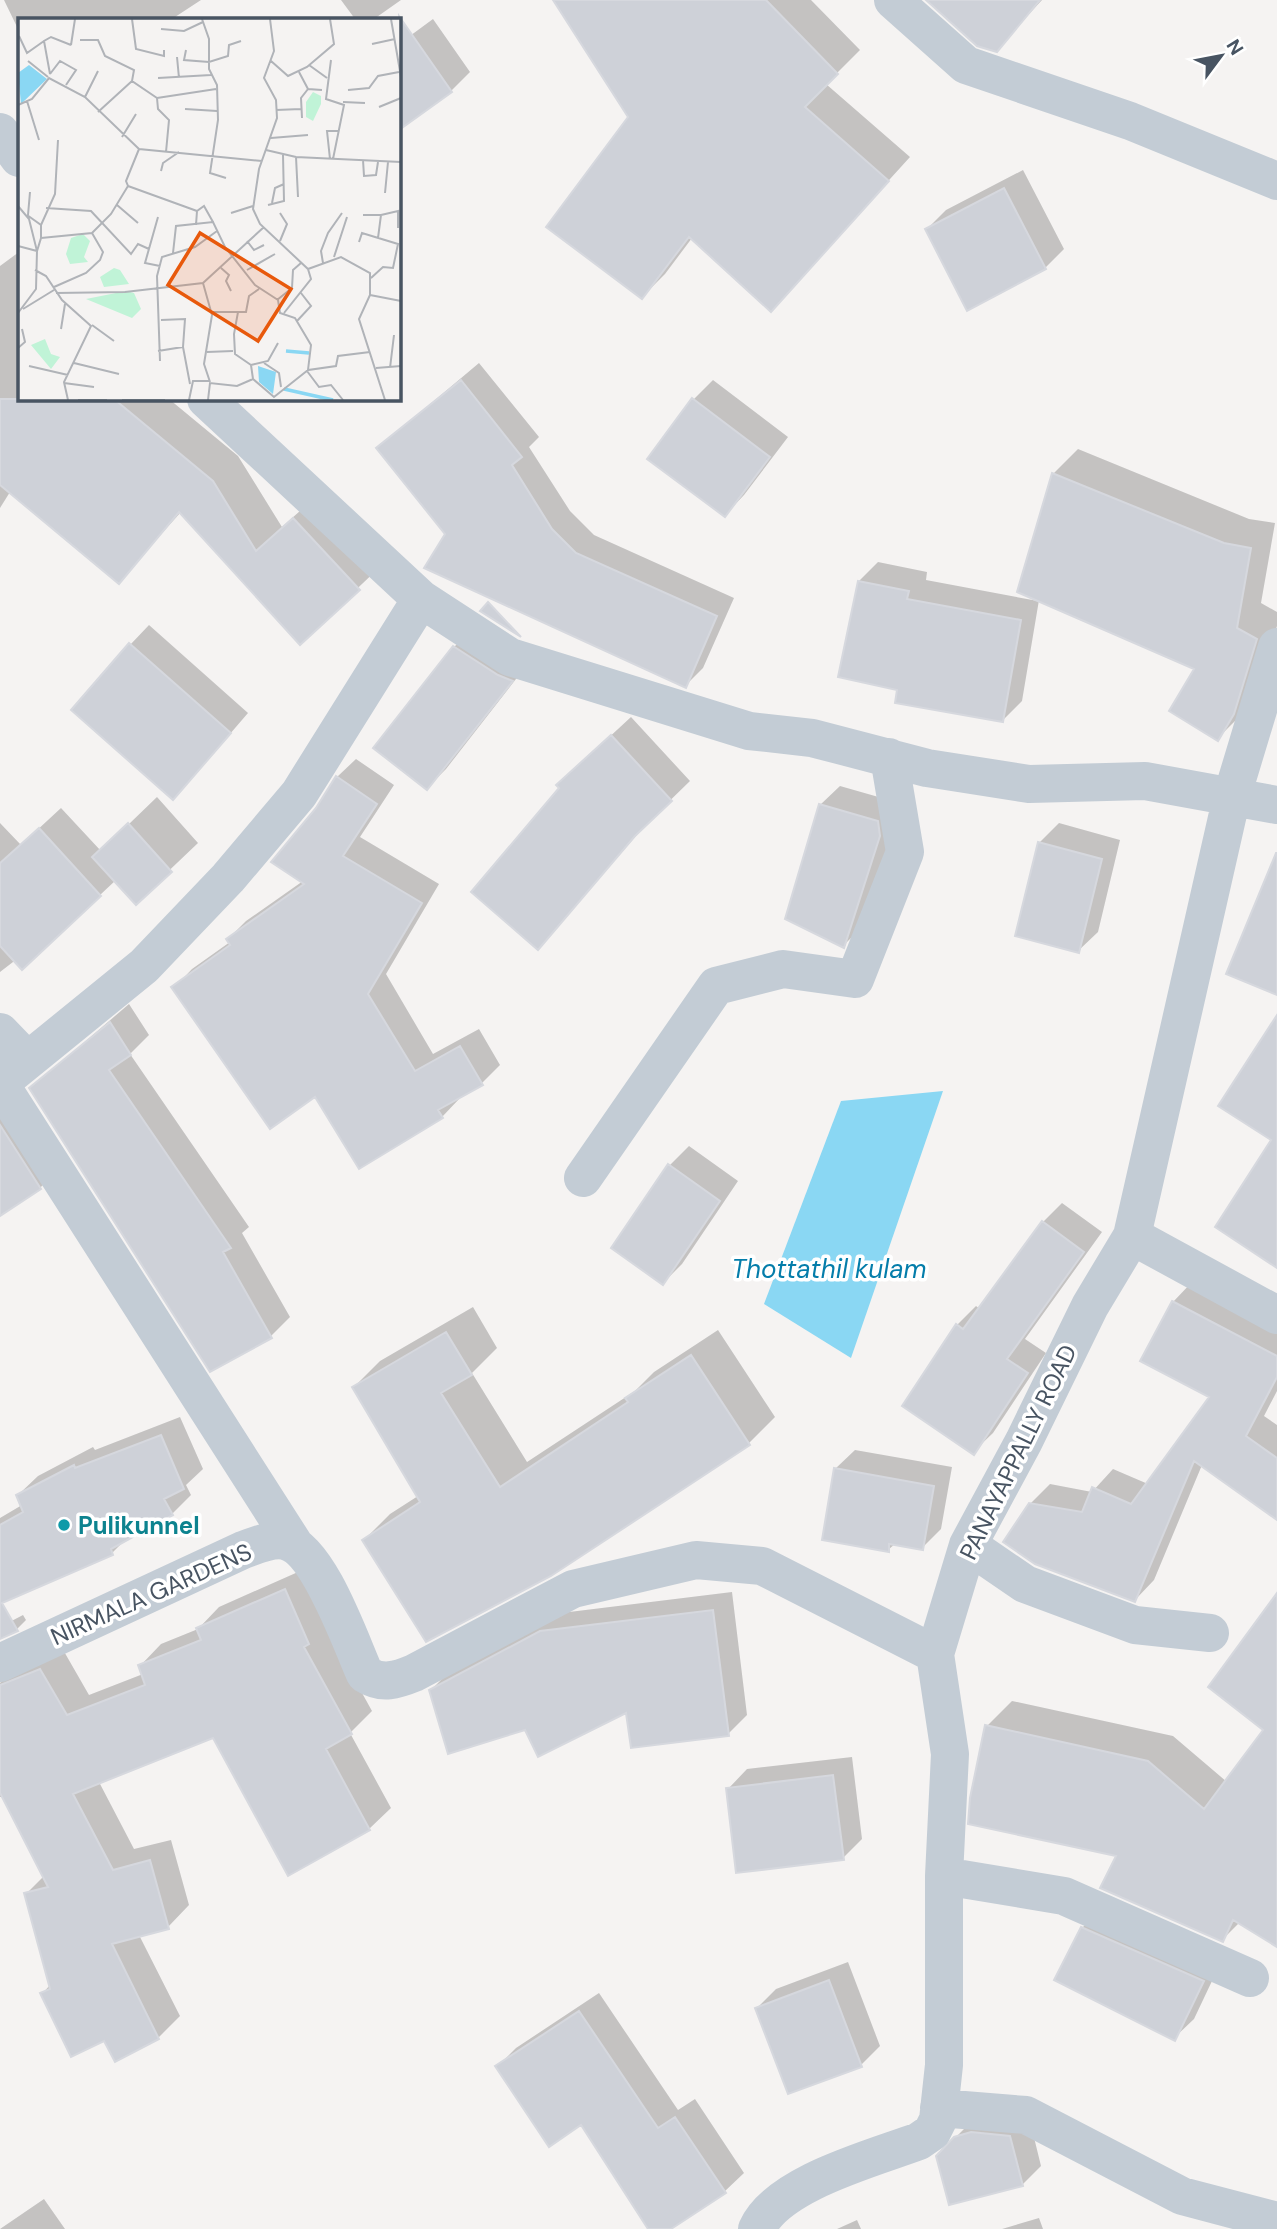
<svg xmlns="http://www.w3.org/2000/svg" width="1277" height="2229" viewBox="0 0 1277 2229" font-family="'DM Sans',sans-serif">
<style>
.water{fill:#8ad7f3}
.shadow{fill:#0003}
.building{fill:#ced1d8;stroke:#d6d8de;stroke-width:2}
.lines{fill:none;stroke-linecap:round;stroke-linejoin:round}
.minor{stroke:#c3ccd5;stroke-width:38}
.culture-dot{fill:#0f9aa8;stroke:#fff;stroke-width:2.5}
.labels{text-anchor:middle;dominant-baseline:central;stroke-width:7;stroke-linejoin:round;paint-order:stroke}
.street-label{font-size:24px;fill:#485462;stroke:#fff}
.culture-label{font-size:24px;font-weight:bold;fill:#0d838f;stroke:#fff;text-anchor:start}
.water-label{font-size:26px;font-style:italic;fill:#047daa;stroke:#fff}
.inset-river{fill:none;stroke:#8ad7f3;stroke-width:3.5}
.inset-road{fill:none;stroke:#b0b3b8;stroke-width:2}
.view{fill:#e8590c;fill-opacity:0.15;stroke:#e8590c;stroke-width:3.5}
.inset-edge{fill:none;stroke:#485462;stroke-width:3.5}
</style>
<rect width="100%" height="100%" fill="#f5f3f2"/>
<!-- water -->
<path class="water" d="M943 1091 851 1358 764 1304 841 1101Z"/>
<!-- shadow -->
<path class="shadow" d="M4 0H201L172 19H19V31Z
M341 0H401L374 19H355Z
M556 0H811L860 50 826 84 910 157 771 310 692 238 665 274 642 297 630 117Z
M929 0H1042L996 50Z
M433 19 470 72 451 91 399 103V44Z
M1023 170 1064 249 1045 268 927 229 946 210Z
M19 252V399H169L238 456 282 527 319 494 383 564 300 643 181 512 118 582 10 492 0 508V266Z
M479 363 539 437 529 447 570 511 594 535 734 598 703 668 685 686 447 534 378 448Z
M713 380 788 437 744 495 725 515 649 458 694 399Z
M1078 449 1249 519 1275 523 1261 603 1277 612V626L1258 688 1242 714 1217 739 1197 668 1039 600 1022 701 1003 720 899 689 859 581 878 562 927 572 926 580 1038 601 1019 591 1054 473Z
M149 625 248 713 192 778 130 645Z
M474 628 530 661 446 769 427 788 454 647Z
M631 717 690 781 649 821 538 948 578 766Z
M356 759 394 785 360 837 439 884 386 974 433 1054 479 1029 500 1065 482 1083 459 1096 460 1098 442 1117 316 1094 174 988 192 969 230 942 228 939 246 921 303 881 317 809 337 777Z
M840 786 896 802 899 816 862 927 843 946 820 805Z
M157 797 198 843 136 902 116 880 100 895 0 972V823L21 845 61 808 101 851Z
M1059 823 1120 840 1098 932 1078 951 1017 935 1040 842Z
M129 1004 149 1035 130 1054 249 1227 242 1233 290 1317 271 1336 211 1370 31 1088Z
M0 1099 59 1168 40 1188 0 1214Z
M689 1146 738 1181 682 1264 663 1283 669 1166Z
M1062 1203 1102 1232 1025 1339 1046 1353 993 1433 973 1452 957 1325 976 1306 980 1309 1043 1222Z
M1192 1282 1277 1327V1391L1264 1416 1277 1425V1472L1202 1465 1154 1580 1135 1600 1030 1504 1050 1484 1092 1492 1113 1469 1148 1484 1211 1396 1173 1302Z
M473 1307 497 1348 472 1373 527 1462 635 1391 654 1372 718 1330 775 1417 749 1443 550 1574 364 1540 390 1514 418 1496 354 1387 380 1361Z
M180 1417 203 1469 186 1485 191 1495 172 1514 127 1538 112 1553 0 1601V1518L22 1505 18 1495 38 1476 93 1447 95 1450Z
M855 1450 952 1467 941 1529 922 1548 896 1543 888 1550 835 1469Z
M307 1568 325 1626 372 1711 350 1733 391 1808 369 1829 213 1735 99 1782 134 1849 171 1840 189 1905 168 1927 139 1935 180 2016 158 2038 116 2059 105 2038 42 1994 50 1985 26 1894 44 1876 4 1797H0V1683L20 1663 62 1648 89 1695 143 1674 140 1666 161 1644 198 1629 219 1607Z
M732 1592 747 1715 728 1734 627 1710 526 1728 431 1690 450 1671 561 1613Z
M1277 1596V1945L1240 1922 1222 1940 1119 1855 987 1726 1012 1701 1173 1736 1227 1782 1266 1729Z
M23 1615 26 1620 17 1629 0 1637V1627Z
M852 1757 862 1839 843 1858 728 1789 747 1769Z
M1101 1909 1221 1962 1194 2019 1174 2038 1082 1928Z
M848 1962 880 2046 861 2065 757 2008 776 1989Z
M599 1993 678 2110 695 2099 744 2173 724 2192 668 2229H650L581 2123 497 2067 516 2048Z
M1029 2117 1041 2166 1022 2185 955 2138 975 2118Z
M44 2199 65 2229H0Z
M1039 2218 1043 2229H1002Z
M857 2220 861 2229H837Z"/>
<!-- building -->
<path class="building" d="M553 0H766L838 74 805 107 889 181 771 312 689 237 642 299 546 227 628 117Z
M926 0H1040L997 52 977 46Z
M399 16 452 92 399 130Z
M1004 188 1046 269 967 311 925 229Z
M461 380 522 457 512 465 552 529 576 553 717 616 686 688 424 568 445 534 376 448Z
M692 398 770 457 725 517 647 459Z
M0 399H114L213 481 256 551 293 518 360 590 300 645 179 512 119 584 0 485Z
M1052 473 1224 543 1251 548 1237 628 1257 639 1234 714 1218 741 1169 711 1194 669 1017 592Z
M858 581 909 591 907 599 1021 620 1003 722 895 703 897 690 838 677Z
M488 602 521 637 480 611Z
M129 643 231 733 173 800 71 710Z
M453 646 498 675 513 681 427 790 373 748Z
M611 735 672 801 635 836 538 950 471 892 559 788 556 785Z
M336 776 377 804 343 856 422 903 368 994 415 1071 460 1046 483 1085 438 1110 443 1118 359 1169 315 1097 270 1129 171 987 230 945 226 939 304 884 271 862 316 808Z
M819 804 878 821 880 836 844 948 785 919Z
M128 823 172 872 136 905 92 857Z
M39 828 101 896 22 970 0 946V863Z
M1038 842 1102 859 1079 953 1015 936Z
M1276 853H1277V995L1226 974Z
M1277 1015V1268L1215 1227 1271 1140 1218 1106Z
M110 1022 131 1055 109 1070 231 1248 223 1252 272 1338 210 1372 29 1088Z
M0 1125 41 1189 0 1216Z
M668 1164 720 1201 663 1285 611 1248Z
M1042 1221 1084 1252 1007 1359 1028 1373 974 1455 902 1406 956 1324 963 1329Z
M1172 1301 1277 1356V1377L1246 1436 1277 1458V1520L1194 1461 1135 1602 1035 1564 1003 1542 1029 1503 1082 1512 1092 1487 1131 1504 1209 1397 1140 1361Z
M446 1332 472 1375 441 1393 500 1487 628 1402 625 1398 691 1355 750 1445 551 1576 426 1642 362 1540 420 1502 352 1387Z
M161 1435 184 1489 164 1499 173 1515 111 1549 113 1555 2 1603 18 1631 0 1639V1525L23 1512 16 1495 74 1465 75 1468Z
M834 1468 934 1486 923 1550 889 1544V1552L822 1540Z
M285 1589 309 1644 304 1647 352 1734 326 1749 370 1830 288 1876 213 1738 73 1794 113 1870 150 1860 169 1929 112 1944 159 2039 115 2062 104 2041 71 2057 40 1993 50 1989 24 1893 48 1887 0 1793V1685L40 1669 67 1715 145 1685 138 1665 201 1640 196 1628Z
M1277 1593V1947L1233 1920 1223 1942 1100 1888 1116 1856 968 1824 970 1798 985 1725 1148 1761 1204 1809 1263 1730 1208 1687Z
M713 1610 729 1736 631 1748 626 1713 538 1757 525 1730 448 1754 429 1690 540 1631Z
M833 1775 844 1860 736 1873 726 1788Z
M1081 1927 1204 1981 1175 2041 1054 1980Z
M829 1980 862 2067 788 2094 755 2008Z
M579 2011 658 2128 675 2117 726 2193 671 2229H648L581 2125 549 2147 495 2066Z
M971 2132 1010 2136 1023 2186 949 2205 936 2156 954 2137Z"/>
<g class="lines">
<!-- minor -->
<path class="minor" d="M893 0 966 65 1130 121 1277 181
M0 132 19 158
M206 399 421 599 510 657 749 731 812 738 927 768 1029 784 1145 781 1277 805
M0 1032 27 1060
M0 1083 144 966 228 878 299 794 421 599
M0 1084 294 1544
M583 1178 716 986 783 969 855 979 905 852 889 757
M1132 1236 1277 1315
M968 1545 1025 1584 1135 1625 1210 1633
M0 1663 243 1550C255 1546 272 1538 285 1541 319 1549 351 1643 365 1674 382 1685 397 1680 414 1673L573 1589 696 1560 762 1566 935 1654
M944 1876 1064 1896 1250 1978
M939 2108 1026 2115 1182 2196 1277 2221
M757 2229C777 2183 874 2158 919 2141L932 2132 938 2120 944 2065V1876L950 1754 935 1654 968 1545 1024 1441 1090 1306 1132 1236 1232 796 1277 647"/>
</g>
<!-- markers -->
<circle class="culture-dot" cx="64" cy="1525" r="7"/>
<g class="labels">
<!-- street labels -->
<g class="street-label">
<text transform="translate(1018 1452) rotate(-64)">PANAYAPPALLY ROAD</text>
<text transform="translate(151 1594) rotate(-24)">NIRMALA GARDENS</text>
</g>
<!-- culture labels -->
<g class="culture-label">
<text x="78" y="1525">Pulikunnel</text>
</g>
<!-- water labels -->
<g class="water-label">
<text x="829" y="1269">Thottathil kulam</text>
</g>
</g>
<!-- overview -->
<g transform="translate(18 18)">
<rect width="383" height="383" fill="#f5f3f2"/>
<path d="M295 74 303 78V86L295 103 288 99V84ZM65 216 72 223 66 239 70 244 52 246 48 236 53 220ZM96 250 102 252 111 266 86 269 82 259ZM108 273 116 275 123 291 114 300 68 281ZM27 321 33 336 42 339 33 351 13 327Z" fill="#c0f3d7"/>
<path d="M11 47 29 61 3 86 0 55ZM240 348 258 354 255 376 241 364Z" fill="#8ad7f3"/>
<path class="inset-river" d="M268 333 291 335M266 371 315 382"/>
<path class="inset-road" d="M114 1 118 31 146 38V32M184 1 191 21V51L199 67 200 102 192 155 208 160M252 1 256 33 246 60 258 82 259 100 241 151 235 191 242 206 290 251 323 239 352 255V277L341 301 367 382M373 1 383 59M143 11 166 13 185 4M1 18 9 35 26 23M62 22H80L87 38 116 52 114 63 139 80 140 91 151 102 148 134M354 26 377 21M53 27 57 1M168 32 166 42 191 44 210 38 211 27 223 23M159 39 161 60M313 42 308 81 326 87 315 141M10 43 30 59M253 43 270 58 289 49 316 26 312 1M291 47 309 60M281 54 290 71 304 72M32 56 26 23 33 19 53 27M32 56 42 43 58 52 48 67M140 60 193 57M330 72 351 70 360 58 381 54M67 79 80 53M139 80 198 71M9 83 21 122M325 84 347 85M0 87 14 81 31 60 67 79 121 131 244 143M361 89 383 80M167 91 199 93M258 92 283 91M80 94 114 63M284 100 283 80 290 71M104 119 118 96M253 120 290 117M248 132 278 139 383 144M278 139 280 179M312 141 309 113H321M345 142 346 158 358 157 360 144M143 153 145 145 161 134M110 168 179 193M367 175 370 144M254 185 257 170 266 166M99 187 120 205M250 187 266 183 265 137M0 188 11 201 19 233 18 271 0 295M28 190 73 193 113 236 120 226 131 231M213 195 235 188M262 195 269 206 262 223M10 197 12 174M345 197H363L360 220M363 197 380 193V210M140 199 127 245 142 248M23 207 37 176 40 122M178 207 179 193 186 188 195 204M23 220 74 215 93 196 110 168 108 163 121 131M229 223 236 232 246 227M341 224 344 215 380 226 375 250 365 249 353 260M0 228 19 233 23 220V207L9 197M155 235 158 208 195 204 207 229 237 267 260 282 262 295 277 300 293 327 290 352 318 348 320 338 352 334M316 239 329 199M305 245 303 233 310 215 324 195M203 250 211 257 208 263 213 273M17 252 28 258 44 282 73 308 46 364 50 382M229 252 257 236M185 265 194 297 186 346 192 364M36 269 68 255 82 242 85 234 74 215M38 275 107 274 185 265 246 209M352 277 383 283M259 282 274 270 275 252 283 245M5 291 36 272M194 294H220M266 295 293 261 290 251M143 302 167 301 165 329M279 303 293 288 283 275M74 307 96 323M43 311 47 286M0 330 7 324 4 311M140 333 165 329 172 366M189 334 215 333M142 343 139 258 144 239 177 229 199 213M56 345 101 356M246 345 261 355 263 369M233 347 250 343 260 325M11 348 50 357M358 350 383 348M372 350 376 317M289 353 301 369 313 367 325 382M235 361 233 347 217 336 216 316 220 294H228L231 278 241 271M46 365 76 369M60 382H89M104 382H147M171 382 175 363H191M190 382 192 365 219 368 235 361 256 379 290 352"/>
<path class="view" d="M182 215 273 271 240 323 150 267Z"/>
<rect width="383" height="383" class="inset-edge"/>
</g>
<!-- north arrow -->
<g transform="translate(1221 56) rotate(58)" stroke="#ffffff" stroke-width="5" paint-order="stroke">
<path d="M0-5L12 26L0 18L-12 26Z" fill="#485462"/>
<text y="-10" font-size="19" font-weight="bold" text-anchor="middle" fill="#485462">N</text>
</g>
</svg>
